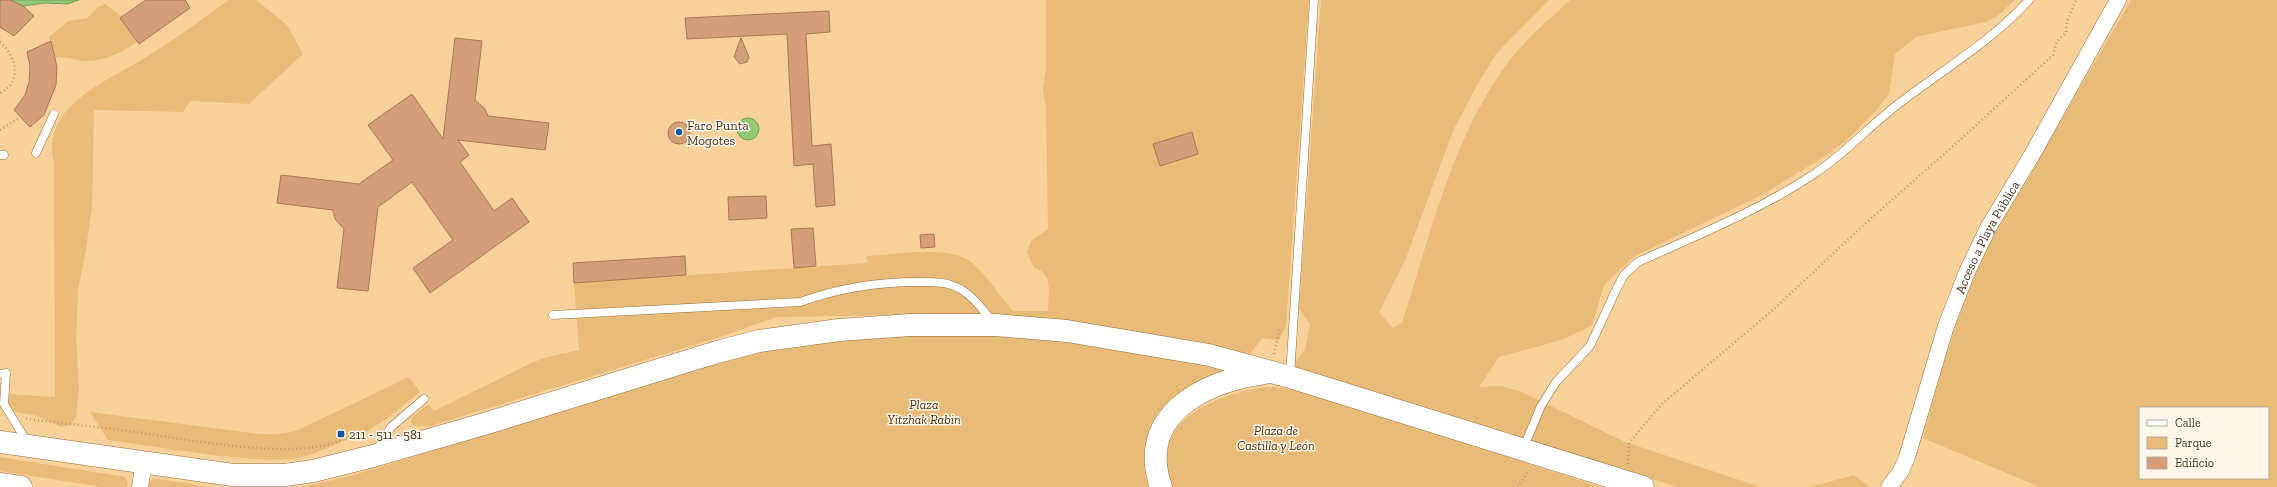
<svg xmlns="http://www.w3.org/2000/svg" width="2277" height="487" viewBox="0 0 2277 487" font-family="'Zilla Slab',serif">
<style>
.green{fill:#e9bb79;fill-rule:evenodd}
.water{fill:#91ca73;stroke:#7a9e5a}
.building{fill:#d49e78;stroke:#ac7854}
.lines{fill:none;stroke-linecap:round;stroke-linejoin:round}
.lane-casing{stroke:#93703b;stroke-width:9}
.street-casing{stroke:#93703b;stroke-width:17}
.primary-casing{stroke:#93703b;stroke-width:23}
.path{stroke:#ba9b70;stroke-width:2.5;stroke-dasharray:1 3;stroke-linecap:butt}
.lane{stroke:#fff;stroke-width:8}
.street{stroke:#fff;stroke-width:16}
.primary{stroke:#fff;stroke-width:22}
.poi-dot{fill:#0d54a3;stroke:#fff7ec;stroke-width:1.5}
.labels{text-anchor:middle;dominant-baseline:central;stroke-width:3;stroke-linejoin:round;paint-order:stroke}
.poi-label{font-size:13px;fill:#453620;stroke:#fff7ec;text-anchor:start}
.street-label{font-size:13px;fill:#453620;stroke:#fff7ec}
.park-label{font-size:13px;font-style:italic;fill:#4c330a;stroke:#fff7ec}
</style>
<rect width="100%" height="100%" fill="#f7d09a"/>
<!-- green -->
<path class="green" d="M229 0H256L287 25 303 54 249 104 190 101 183 112 94 110 92 206 86 250 78 290 76 338 79 388 76 417 71 425 61 427 37 416 11 411 9 408V394L55 397 54 163C39 104 113 79 151 54 178 38 203 18 229 0Z
M1046 0H1309L1286 326 1279 340 1262 338 1250 354 1101 326 894 315 777 317 723 336 430 426H414L411 422 412 417 429 404 434 411 531 363 544 358 579 350 574 283 867 263 866 256C895 255 947 244 971 262 987 275 999 295 1013 311H1048C1048 294 1054 273 1034 268L1027 253 1031 241 1048 229 1046 109 1043 90 1046 67Z
M1321 0H1549L1496 54 1475 89 1453 131 1406 258 1379 312 1393 328 1402 323C1430 236 1452 139 1506 65 1524 40 1549 20 1570 0H2015L1996 17 1985 22 1916 37 1895 54 1889 94 1875 112 1847 140 1819 160 1758 197 1635 256 1604 285 1592 325C1565 342 1530 348 1499 357L1479 387 1501 386 1522 392 1625 442 1760 487H1678L1290 369 1305 350 1310 324 1299 309Z
M2131 0H2277V487H2040L1923 438C1940 375 1957 313 1983 254ZM2140 408H2268V478H2140Z
M105 4 122 17 121 19 137 42C122 52 105 61 87 61 75 61 67 55 55 58L49 37 68 21 87 18 98 7Z
M944 334 1057 338 1196 362 1228 370 1159 415C1144 437 1141 462 1148 487H302L350 476 742 356C809 341 877 336 944 334Z
M409 377 420 392 389 417 366 432 310 455 292 459 266 460 219 456 108 440 90 412 260 434H278L296 431Z
M1265 387 1295 389 1326 397 1600 487H1173C1144 423 1215 395 1265 387Z
M0 457 125 477 128 483 127 487H102L0 471Z
M1854 475 1870 487H1810Z
M154 479H159L209 487H148V483Z"/>
<!-- water -->
<path class="water" d="M9 0H79L67 4 45 3 23 6Z
M737 129a11 11 0 1 1 22 0a11 11 0 1 1-22 0Z"/>
<!-- building -->
<path class="building" d="M0 0H10L23 6 34 16 14 36 0 27Z
M146 0H185L190 8 139 44 120 18Z
M829 11 830 32 806 34 812 146 831 144 835 205 816 207 813 164 794 166 787 34 687 39 685 18Z
M455 38 482 41 475 100 485 109 488 116 549 123 545 150 458 140 469 155 460 162 494 211 512 198 529 222 430 293 413 268 453 240 412 182 378 207 368 291 337 288 344 229 335 219 333 210 277 203 281 175 359 184 393 160 368 125 412 94 443 139Z
M741 38 749 57 747 62 740 64 734 57Z
M51 41 57 67 56 85 44 115 30 127 14 110 25 95 29 82 30 66 27 52Z
M668 133a11 11 0 1 1 22 0a11 11 0 1 1-22 0Z
M1192 132 1198 154 1160 166 1153 144Z
M766 196 767 218 729 220 728 197Z
M813 228 816 266 794 268 791 229Z
M934 234 935 247 921 248 920 235Z
M685 256 686 275 574 283 573 263Z"/>
<g class="lines">
<defs>
<path id="lane" d="M36 153 54 114
M0 155H4
M553 315 800 302C839 288 877 282 918 282 929 282 940 281 951 285 969 290 981 308 992 321
M0 374 6 373 4 404 27 442
M1290 376 1314 0
M1523 449 1541 406 1556 382 1590 346 1616 290 1624 275 1638 262C1698 235 1760 210 1814 174 1846 153 1871 124 1901 102 1944 69 1992 41 2029 0
M377 450 391 427 424 399"/>
<g id="street">
<path d="M140 487 144 462"/>
<path id="s1" d="M1889 487 1901 471 1907 457 1946 326 1967 272 1988 228 2033 153 2118 0"/>
</g>
<path id="primary" d="M0 442 233 475H285L313 471 373 456 484 424 717 352 759 341 839 330 910 325H995L1067 331 1209 355 1290 377 1643 487
M0 484 21 487
M1161 487C1136 415 1203 382 1264 373"/>
</defs>
<!-- lane casing -->
<use href="#lane" class="lane-casing"/>
<!-- street casing -->
<use href="#street" class="street-casing"/>
<!-- primary casing -->
<use href="#primary" class="primary-casing"/>
<!-- path -->
<path class="path" d="M63 4 64 0
M0 42C16 56 23 82 0 93
M0 130 21 117
M1274 354 1280 327
M26 419C62 423 99 427 135 432 186 439 298 462 343 439
M1628 464 1629 443 1662 404 1774 309 1868 221 1960 140 2053 55 2057 41 2066 33 2067 21 2076 0
M1518 487 1528 471"/>
<!-- lane -->
<use href="#lane" class="lane"/>
<!-- street -->
<use href="#street" class="street"/>
<!-- primary -->
<use href="#primary" class="primary"/>
</g>
<!-- markers -->
<g class="poi-dot">
<circle cx="679" cy="132" r="4"/>
<rect x="337" y="430" width="8" height="8" rx="2"/>
</g>
<g class="labels">
<!-- poi labels -->
<g class="poi-label">
<text x="687" y="125">Faro Punta<tspan x="687" dy="15">Mogotes</tspan></text>
<text x="349" y="434">211 - 511 - 581</text>
</g>
<!-- street labels -->
<g class="street-label">
<text stroke="none"><textPath href="#s1" startOffset="270">Acceso a Playa Pública</textPath></text>
</g>
<!-- park labels -->
<g class="park-label">
<text x="924" y="404">Plaza<tspan x="924" dy="15">Yitzhak Rabin</tspan></text>
<text x="1276" y="430">Plaza de<tspan x="1276" dy="15">Castilla y León</tspan></text>
</g>
</g>
<!-- legend -->
<rect x="2139" y="407" width="130" height="72" fill="#fff7ec" stroke="#b5aa9a"/>
<rect x="2147" y="420" width="20" height="6" fill="#ffffff" stroke="#b5aa9a"/>
<text x="2175" y="427" font-size="12" fill="#453620">Calle</text>
<rect x="2147" y="437" width="20" height="12" fill="#e9bb79" stroke="#b5aa9a"/>
<text x="2175" y="447" font-size="12" fill="#453620">Parque</text>
<rect x="2147" y="457" width="20" height="12" fill="#d49e78" stroke="#b5aa9a"/>
<text x="2175" y="467" font-size="12" fill="#453620">Edificio</text>
</svg>
